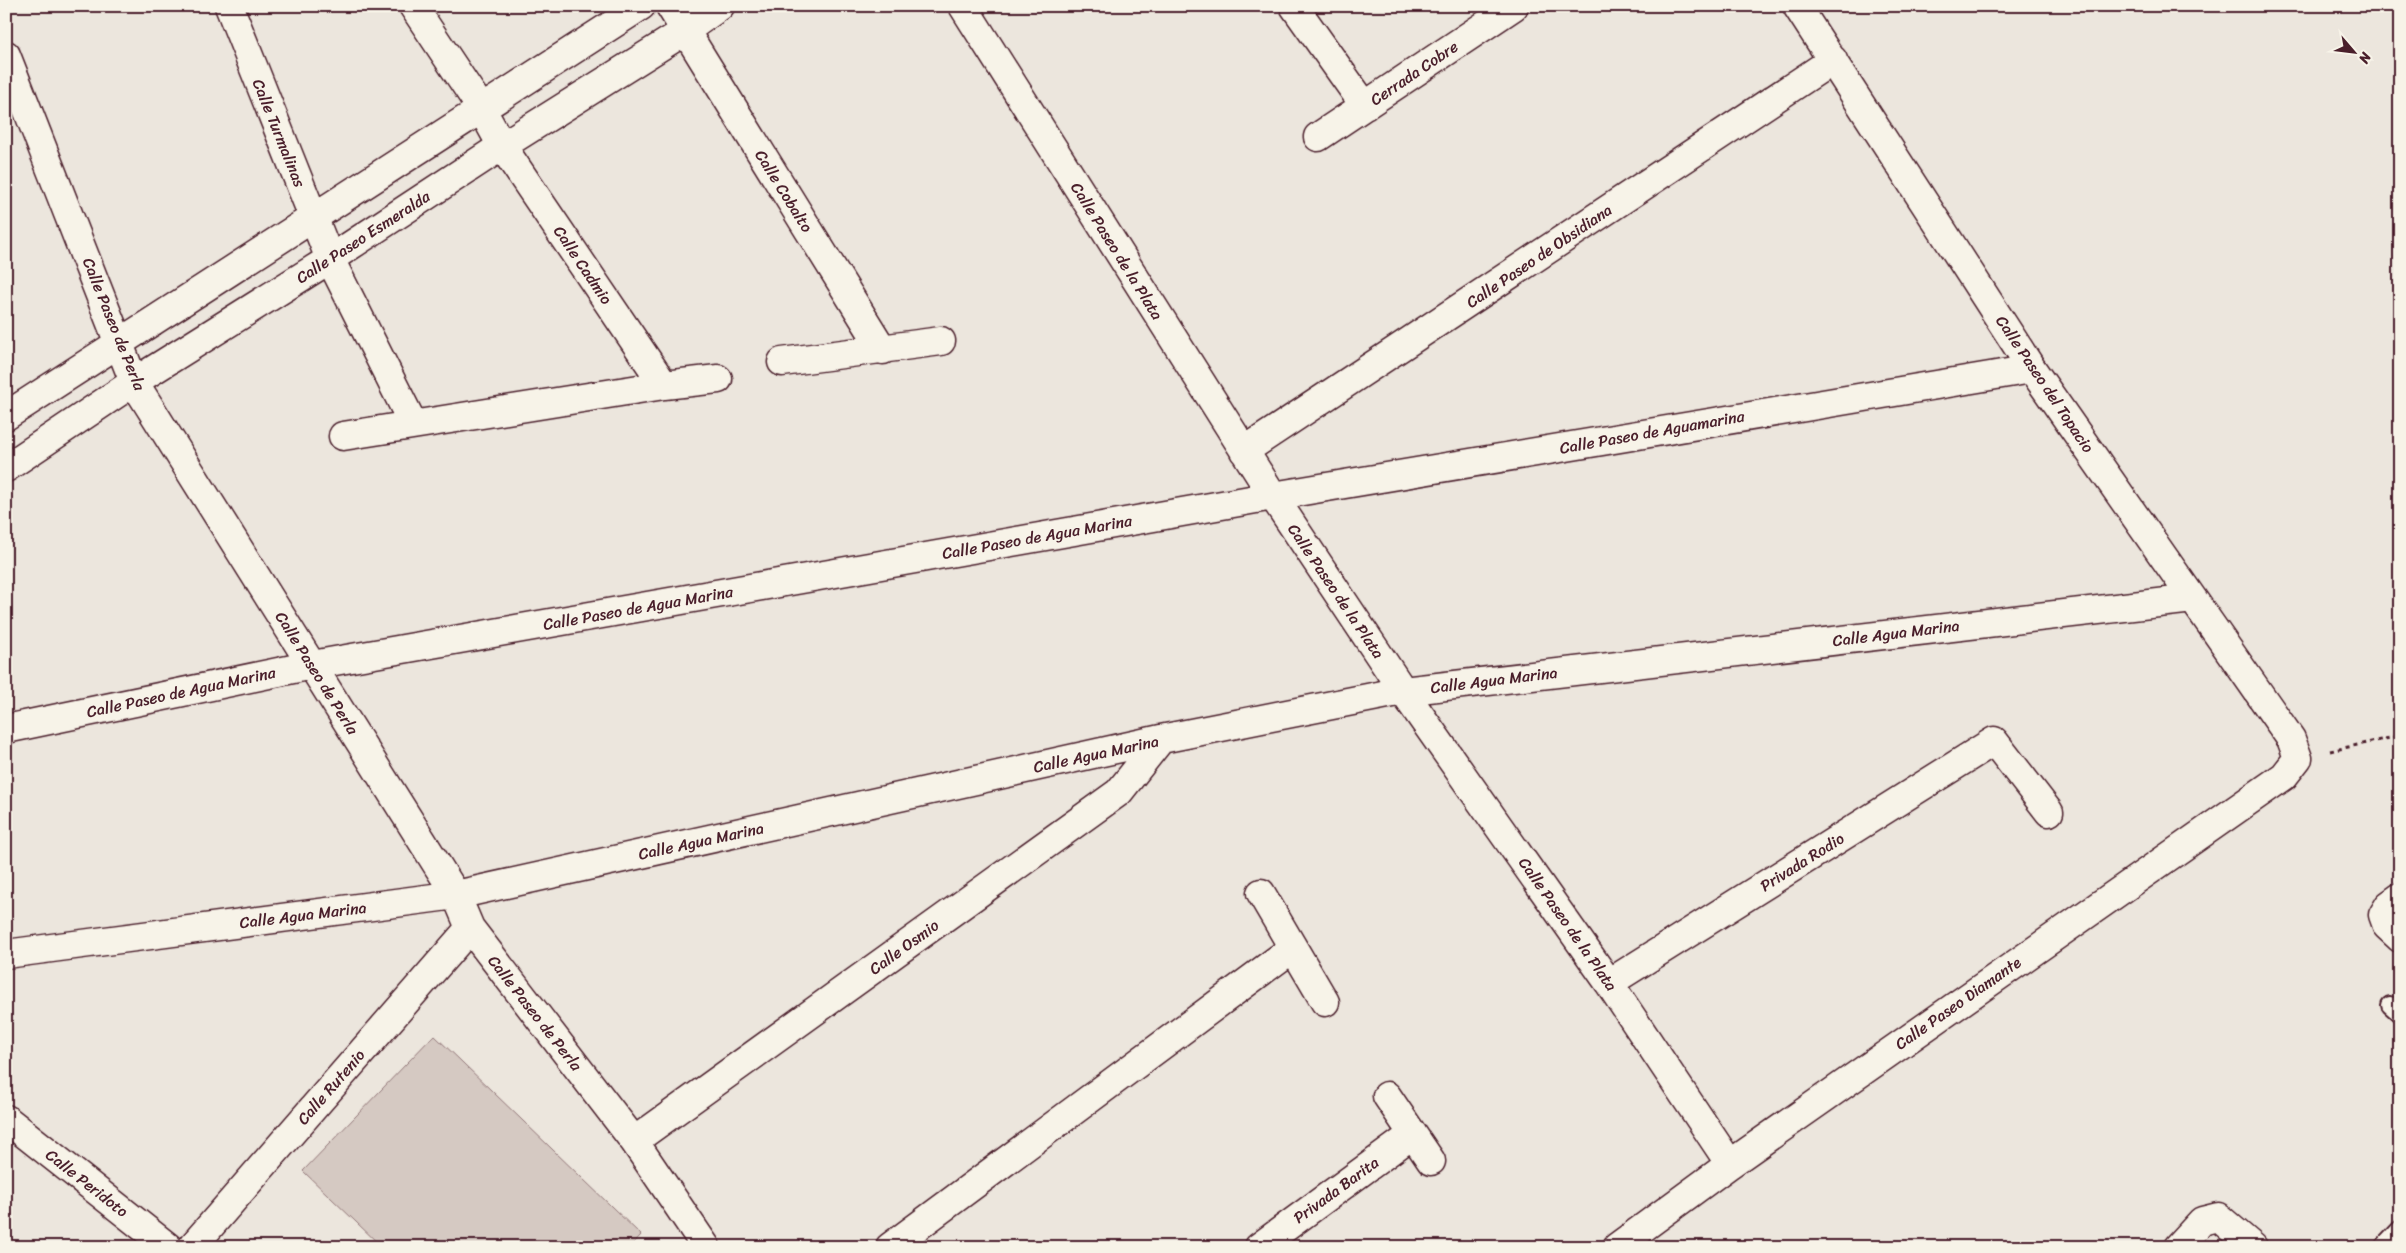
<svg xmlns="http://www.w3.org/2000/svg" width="2406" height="1253" viewBox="0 0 2406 1253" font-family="Sriracha,sans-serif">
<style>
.green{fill:#d5c9c2;stroke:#907476}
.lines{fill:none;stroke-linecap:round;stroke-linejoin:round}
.service-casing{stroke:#4a1f2b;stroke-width:20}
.minor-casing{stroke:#4a1f2b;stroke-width:31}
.tertiary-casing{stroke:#4a1f2b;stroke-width:31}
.path{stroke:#4a1f2b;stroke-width:3;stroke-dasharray:4 4;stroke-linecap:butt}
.service{stroke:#f7f3e8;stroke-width:16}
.minor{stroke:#f7f3e8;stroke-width:28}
.tertiary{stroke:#f7f3e8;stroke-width:28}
.labels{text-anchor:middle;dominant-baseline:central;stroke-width:5;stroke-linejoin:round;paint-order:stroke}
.street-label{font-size:16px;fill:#4a1f2b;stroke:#f7f3e8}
</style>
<rect width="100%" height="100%" fill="#ece6dd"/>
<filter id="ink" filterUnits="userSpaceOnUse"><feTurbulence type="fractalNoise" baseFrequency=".02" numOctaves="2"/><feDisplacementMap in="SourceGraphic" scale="10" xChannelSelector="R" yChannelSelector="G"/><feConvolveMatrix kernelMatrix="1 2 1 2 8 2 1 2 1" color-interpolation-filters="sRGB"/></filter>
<g filter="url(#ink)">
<!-- green -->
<path class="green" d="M434 1035 641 1235 630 1247H382L303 1171Z"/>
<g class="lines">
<defs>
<path id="service" d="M2390 1005 2400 1014
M2383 1247 2400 1229"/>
<path id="minor" d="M229 6 330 259 413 424
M413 6 481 108 502 146 664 385
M670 6 883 350
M963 6 1273 496 1403 691 1609 983 1730 1164
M1294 6 1365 106
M6 55 134 382 456 895 470 928 634 1141 706 1247
M1318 137 1514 6
M782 362 941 341
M343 436 664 385 718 379
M1244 451 1833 60
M6 729 312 665 1273 496 2032 369
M1261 893 1325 1002
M2400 897 2389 905 2383 915 2387 926 2400 938
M6 954 456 895 1161 739 1403 691 2193 599
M1609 983 1994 741 2049 812
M1387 1096 1431 1161
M6 1119 168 1247
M634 1141 1119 792 1161 739
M192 1247 470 928
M890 1247 1293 948
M1259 1247 1413 1134
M1617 1247 1730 1164 2284 776 2298 758 2291 739 2032 369 1797 6
M2178 1247 2202 1221 2218 1217 2253 1247"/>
<path id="tertiary" d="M6 416 641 6
M6 468 134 382 330 259 502 146 685 31 720 6"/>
</defs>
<!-- service casing -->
<use href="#service" class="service-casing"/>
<!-- minor casing -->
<use href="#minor" class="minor-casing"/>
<!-- tertiary casing -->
<use href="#tertiary" class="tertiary-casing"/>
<!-- path -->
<path class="path" d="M2330 751 2394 737 2400 734"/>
<!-- service -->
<use href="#service" class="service"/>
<!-- minor -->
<use href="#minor" class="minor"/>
<!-- tertiary -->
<use href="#tertiary" class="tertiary"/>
</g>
</g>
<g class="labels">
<!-- street labels -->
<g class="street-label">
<text transform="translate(1414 73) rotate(-34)">Cerrada Cobre</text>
<text transform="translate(279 133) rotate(68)">Calle Turmalinas</text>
<text transform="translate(784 191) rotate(58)">Calle Cobalto</text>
<text transform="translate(363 237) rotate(-33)">Calle Paseo Esmeralda</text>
<text transform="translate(1117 251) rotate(58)">Calle Paseo de la Plata</text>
<text transform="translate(1539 256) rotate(-34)">Calle Paseo de Obsidiana</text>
<text transform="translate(583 265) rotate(56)">Calle Cadmio</text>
<text transform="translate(114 324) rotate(68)">Calle Paseo de Perla</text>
<text transform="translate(2045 384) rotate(56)">Calle Paseo del Topacio</text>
<text transform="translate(1652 432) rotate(-10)">Calle Paseo de Aguamarina</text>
<text transform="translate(1037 537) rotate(-10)">Calle Paseo de Agua Marina</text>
<text transform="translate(1336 591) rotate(56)">Calle Paseo de la Plata</text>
<text transform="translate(638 608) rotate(-10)">Calle Paseo de Agua Marina</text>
<text transform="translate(1896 633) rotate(-7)">Calle Agua Marina</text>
<text transform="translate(317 673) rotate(58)">Calle Paseo de Perla</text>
<text transform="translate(1494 680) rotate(-7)">Calle Agua Marina</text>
<text transform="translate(181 692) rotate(-12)">Calle Paseo de Agua Marina</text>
<text transform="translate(1096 754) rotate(-12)">Calle Agua Marina</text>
<text transform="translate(701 841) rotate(-12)">Calle Agua Marina</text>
<text transform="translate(1802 862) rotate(-32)">Privada Rodio</text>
<text transform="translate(303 915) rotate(-7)">Calle Agua Marina</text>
<text transform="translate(1568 924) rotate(55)">Calle Paseo de la Plata</text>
<text transform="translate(904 947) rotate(-36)">Calle Osmio</text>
<text transform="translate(1958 1003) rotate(-35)">Calle Paseo Diamante</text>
<text transform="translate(535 1013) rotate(52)">Calle Paseo de Perla</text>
<text transform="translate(331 1087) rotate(-49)">Calle Rutenio</text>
<text transform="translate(87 1183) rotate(38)">Calle Peridoto</text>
<text transform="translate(1336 1190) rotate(-36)">Privada Barita</text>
</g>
</g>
<!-- margin -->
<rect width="2406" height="1253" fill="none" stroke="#f7f3e8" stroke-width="25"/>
<rect x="12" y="12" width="2381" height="1228" fill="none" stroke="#4a1f2b" stroke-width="2" filter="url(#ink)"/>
<!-- north arrow -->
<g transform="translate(2354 52) rotate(118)" stroke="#f7f3e8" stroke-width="4" paint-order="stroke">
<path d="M0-4L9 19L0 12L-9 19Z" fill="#4a1f2b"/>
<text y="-8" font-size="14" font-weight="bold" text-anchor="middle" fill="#4a1f2b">N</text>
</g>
</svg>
